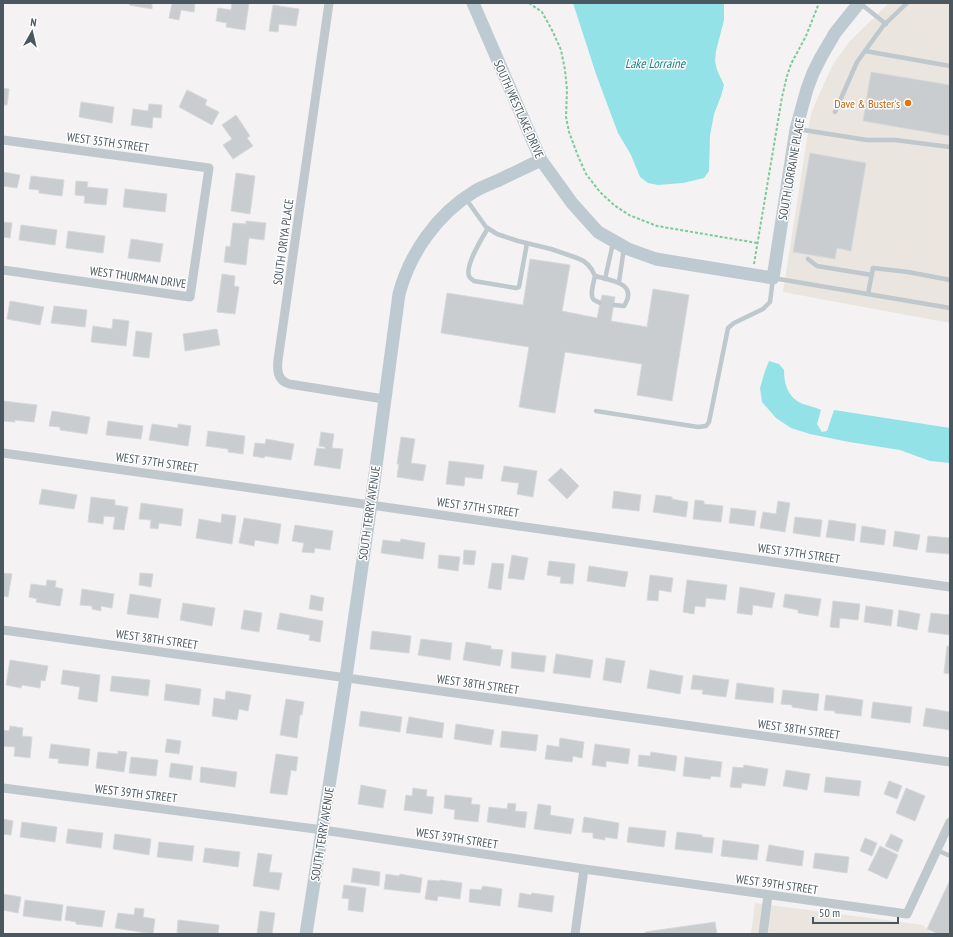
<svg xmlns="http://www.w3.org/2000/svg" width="953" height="937" viewBox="0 0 953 937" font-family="'PT Sans Narrow',sans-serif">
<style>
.commercial{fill:#eae5df}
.water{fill:#93e2e8}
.building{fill:#c9cdd0;stroke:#d6d9dc}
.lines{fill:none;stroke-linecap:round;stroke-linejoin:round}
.path{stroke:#7dca99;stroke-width:2;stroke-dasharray:3 2;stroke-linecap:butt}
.lane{stroke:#bec8cd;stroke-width:4.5}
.street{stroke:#bec8cd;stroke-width:9}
.secondary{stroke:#becad2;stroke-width:13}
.food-dot{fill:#e8710a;stroke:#fff;stroke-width:1.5}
.labels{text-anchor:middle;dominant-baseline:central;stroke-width:3;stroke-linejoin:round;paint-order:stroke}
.food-label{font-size:12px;fill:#c56008;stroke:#fff;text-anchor:end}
.street-label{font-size:12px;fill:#4a575e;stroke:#fff}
.water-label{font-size:13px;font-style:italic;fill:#148188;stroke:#fff}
</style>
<rect width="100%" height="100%" fill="#f4f2f2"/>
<!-- commercial -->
<path class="commercial" d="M889 3H950V323L783 292 811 113 832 66 849 42Z
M755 903 923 925 932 934H751Z"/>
<!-- water -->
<path class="water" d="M573 3H724V20L716 51 715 61 717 70 724 85 721 96 714 114 712 125 710 135 709 171 704 178 683 183 658 185 648 183 640 177 631 155 618 133 596 74Z
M769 361 779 364 784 370C784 384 788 398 803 404 809 406 815 407 821 410L817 424 822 432 827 431 834 410 950 428V463L930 461 900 450 849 442 810 434 791 428 776 418 762 402 760 388 765 371Z"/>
<!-- building -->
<path class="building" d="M130 3H152V9L129 5Z
M172 3H195L194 12 181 10 179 20 169 18Z
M232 3H249L245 30 226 27 227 23 216 21 218 8 231 10Z
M273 5 299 9 296 26 279 24 278 32 269 31Z
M871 72 950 85V136L863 121Z
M3 88 9 89 7 105H3Z
M187 90 207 100 205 105 219 112 212 125 179 107Z
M81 102 114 107 112 123 79 117Z
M149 104 162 105 161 118 153 117 152 128 131 125 133 109 148 111Z
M236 115 250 136 247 138 253 146 233 159 223 145 232 139 222 125Z
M810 153 866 163 851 251 837 248 835 259 793 252Z
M3 172 20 175 17 188 3 186Z
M236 173 255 176 250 214 231 211Z
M31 176 64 180 62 196 39 193V190L29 189Z
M76 181 88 182 87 187 108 189 106 205 84 203 85 196 75 195Z
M125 189 167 194 165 212 123 207Z
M246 221 266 223 264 240 249 238 246 265 224 262 226 246 230 247 233 223 246 224Z
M3 222 12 223 10 238 3 237Z
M21 225 57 230 55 245 19 240Z
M68 231 105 236 103 253 66 248Z
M131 239 163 244 160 262 128 258Z
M530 259 570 265 562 311 597 318 602 295 615 297 611 321 647 327 653 289 689 295 672 401 637 395 642 364 565 352 555 413 519 407 529 347 441 333 447 293 523 305Z
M222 274 235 276 234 286 239 287 235 314 217 312Z
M10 301 44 307 40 325 7 319Z
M54 306 87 310 85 327 51 323Z
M113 319 129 321 126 346 91 342 93 326 112 329Z
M217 329 220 345 185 351 183 334Z
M136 331 152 333 149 358 133 356Z
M3 401 37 405 34 422 15 420V422L3 421Z
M52 411 90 417 87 434 60 430V427L49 426Z
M108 421 143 426 141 439 106 435Z
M152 424 178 428V424L191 426 188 446 149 440Z
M208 431 245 436 243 454 228 452V449L206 446Z
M321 432 334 434 332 448 343 449 340 469 314 465 317 448 325 449V447L319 446Z
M401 437 415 439 411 463 426 465 423 481 397 477 399 464H397Z
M266 439 294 444 291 460 265 456 264 458 253 456 255 443 265 444Z
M449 461 484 465 482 479 465 477 464 486 446 484Z
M504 466 537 471 533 497 517 494 519 483 501 481Z
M561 468 579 486 567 499 548 480Z
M42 489 77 495 74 509 39 504Z
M614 491 641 495 639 511 612 508Z
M656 495 672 497V499L688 502 686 517 653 512Z
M91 497 115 500V505L128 507 124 530 113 529 115 517 104 516 103 524 88 522Z
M695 500 704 501V504L723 506 721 522 693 519Z
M778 501 790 503 785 532 760 528 763 512 776 514Z
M141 503 183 509 181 526 159 523 158 529 150 528 151 520 139 519Z
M731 508 756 511 754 526 729 523Z
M222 514 236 516 232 544 196 538 199 519 221 523Z
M795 517 822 520 820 537 793 533Z
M244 518 281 524 278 544 255 540 254 546 239 543Z
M829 520 856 524 854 541 826 537Z
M295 525 333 531 330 550 315 548 314 553 302 552 304 543 292 541Z
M862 526 886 530 884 545 860 542Z
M895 531 920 535 917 550 893 546Z
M928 536 950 538V554L926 552Z
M401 539 425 543 423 559 381 553 383 540 400 542Z
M464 550 476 551 474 565 463 564Z
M439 555 460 557 458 571 438 568Z
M512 555 528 558 524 580 508 578Z
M549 561 575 564 573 584 560 583 561 577 547 575Z
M492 563 504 564 501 590 488 588Z
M589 566 628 572 625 587 587 581Z
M3 573 12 574 8 597 3 596Z
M140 573 153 574 151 587 139 585Z
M650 575 673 578 671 592 659 590 658 601 647 600Z
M47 580 56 581 55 587 63 589 60 606 36 602 37 599 29 597 31 584 46 586Z
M687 580 727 585 725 600 706 598 705 607 695 606 694 614 683 612Z
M740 587 775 593 772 608 753 605 752 615 737 613Z
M82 589 114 594 112 608 101 606V611L92 609V606L80 605Z
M130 594 161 599 158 618 127 614Z
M785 594 821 599 818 616 798 613V610L783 607Z
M311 595 324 598 322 611 309 609Z
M833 601 860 604 858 620 840 618 839 628 830 627Z
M183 603 215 608 212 626 180 620Z
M866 606 893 610 891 626 864 622Z
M244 610 262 613 259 632 241 629Z
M899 610 920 614 917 630 897 626Z
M280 613 323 621 320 642 309 640 310 635 277 629Z
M931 613 950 615V635L928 632Z
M372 631 411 636 409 653 370 649Z
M421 639 452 643 450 660 418 655Z
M466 642 491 646V649L503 650 500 666 463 660Z
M947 646H950V674L944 673Z
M512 652 546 656 544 672 511 668Z
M556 654 593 660 590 678 553 673Z
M606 658 625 661 621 683 603 680Z
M10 660 48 666 45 681 41 680 40 688 22 685 21 688 6 685Z
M63 670 100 675 97 702 78 699 80 687 61 684Z
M650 670 683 676 680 694 647 688Z
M693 675 729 680 726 697 702 694 703 690 691 689Z
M112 676 150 680 148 696 110 691Z
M737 683 774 688 773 703 735 699Z
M166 684 201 689 199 705 164 700Z
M783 690 819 694 817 711 792 707V705L781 704Z
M226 691 251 695 248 711 239 709 237 720 212 716 214 698 225 700Z
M826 695 863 700 861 716 835 713V711L824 710Z
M286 699 304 702 302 715H300L297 738 280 735Z
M873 702 912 707 910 723 871 718Z
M926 708 950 712V730L923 726Z
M361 711 402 717 400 732 359 726Z
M409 717 444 723 442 738 406 733Z
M456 724 494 730 491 745 454 739Z
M10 726 23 728 22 736 32 737 30 758 14 756 15 747 3 746V730L9 731Z
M502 731 538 735 536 751 500 747Z
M560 738 584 742 582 758 573 756 572 762 545 759 547 745 559 747Z
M167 739 181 741 179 754 165 752Z
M51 744 90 749 88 766 58 763 59 759 49 758Z
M595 744 630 749 628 764 606 761V767L592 765Z
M118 751 127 752 124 772 96 768 98 752 118 754Z
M651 752 677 756 675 771 638 766 639 755 650 756Z
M276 754 298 757 296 771 291 770 287 795 270 793Z
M131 757 158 760 156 776 129 773Z
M685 757 722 762 720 777 711 776 710 779 683 776Z
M171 763 193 766 191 780 169 777Z
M744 765 768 769 765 786 742 783 741 788 730 787 733 767 743 768Z
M201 767 237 772 235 787 200 782Z
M786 770 810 774 807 790 783 786Z
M826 777 861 781 859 796 824 792Z
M889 781 902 786 897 799 884 794Z
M361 785 386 790 383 808 358 804Z
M413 788 427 790 426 796 434 797 432 814 404 810 406 795 412 796Z
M906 788 925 796 915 821 896 813Z
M445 795 472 798 471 804 480 805 478 822 454 819 455 810 444 808Z
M508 803 516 804 515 811 527 812 525 828 487 822 489 807 507 809Z
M538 804 551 806 550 815 574 819 571 834 534 829Z
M584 817 619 823 617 839 605 837V840L593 838V833L582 832Z
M3 819 13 821 11 835 3 834Z
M22 822 57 827 55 842 20 837Z
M629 827 666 831 664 847 627 842Z
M68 829 103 833 101 848 66 843Z
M677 832 702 835V837L714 838 712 853 675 849Z
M115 834 151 839 149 855 113 849Z
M891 834 903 840 898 852 885 846Z
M865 838 877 843 872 856 860 851Z
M723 840 759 845 757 860 721 856Z
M159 842 194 846 192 861 157 857Z
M769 845 804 851 802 866 766 861Z
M880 846 898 855 887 879 868 870Z
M205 848 240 852 238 867 203 862Z
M258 853 272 855 269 872 282 873 279 890 253 886Z
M815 853 849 857 847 873 813 868Z
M353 868 380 872 379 886 351 882Z
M386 874 399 876 400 874 422 878 420 893 384 889Z
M428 880 439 881 440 880 462 883 460 899 438 896 437 901 425 899Z
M950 880V934H938L927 929Z
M344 885 366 888 363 912 348 910 349 899 342 898Z
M483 886 502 889 500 906 469 902 470 889 481 890Z
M520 893 531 895 532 893 554 896 552 912 518 907Z
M3 894 21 897 18 913 3 910Z
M25 900 63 905 61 921 23 916Z
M67 906 105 911 102 927 76 924V922L65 920Z
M135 908 144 909 143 917 155 919 153 934 115 928 118 913 134 915Z
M260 911 275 913 272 934H257Z
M178 920 219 925 218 934H177Z
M715 922 717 934H645V932Z"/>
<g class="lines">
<!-- path -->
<path class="path" d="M529 3 542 12 553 32 561 50 565 70 567 90 566 117 569 132 578 156 586 174 600 192 614 205 629 215 657 226 757 243
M754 264 782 97 787 76 791 64 806 36 819 3"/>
<!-- lane -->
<path class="lane" d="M861 4 886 24
M865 51 950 66
M835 112 857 62 883 26 907 3
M797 129 867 140H895L950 147
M466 199 486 227 497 234 518 241 551 249 577 258C586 261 592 268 595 276 610 280 639 283 624 306L614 305
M488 228C482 238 465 265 469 276 470 279 472 279 474 281L516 288 519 287 527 243
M808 259 817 266 872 275
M595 276C594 281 589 296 594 300 596 301 598 302 600 303
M605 279 613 243
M619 282 624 248
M868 294 873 268 908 272 950 280
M596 411 698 427 706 426 709 422 728 328 734 323 763 309 770 302 773 278 950 308
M937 850 950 856"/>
<!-- street -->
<path class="street" d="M329 3 278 360C277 370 277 380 289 384L384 399
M3 140 209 168 190 297 3 270
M3 453 950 587
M3 630 950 762
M3 788 323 830 584 869 907 914 950 822
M575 934 584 869
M763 934 768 895"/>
<!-- secondary -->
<path class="secondary" d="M473 3 541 160 572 203 598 232 628 249 656 259 773 278 796 129 807 89 813 73 821 57 835 33 859 3
M306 934 346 677 371 504 399 294C410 253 437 214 475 191 482 187 490 184 497 181 512 174 526 167 541 160"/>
</g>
<!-- markers -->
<circle class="food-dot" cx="908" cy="103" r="4"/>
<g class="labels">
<!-- food labels -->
<g class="food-label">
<text x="900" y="103">Dave &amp; Buster's</text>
</g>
<!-- street labels -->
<g class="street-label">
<text transform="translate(519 109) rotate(66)">SOUTH WESTLAKE DRIVE</text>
<text transform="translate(108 142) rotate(8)">WEST 35TH STREET</text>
<text transform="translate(791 169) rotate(-80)">SOUTH LORRAINE PLACE</text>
<text transform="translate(283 242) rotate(-82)">SOUTH ORIYA PLACE</text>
<text transform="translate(138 277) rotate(8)">WEST THURMAN DRIVE</text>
<text transform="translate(157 462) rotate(8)">WEST 37TH STREET</text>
<text transform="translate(478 507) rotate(8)">WEST 37TH STREET</text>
<text transform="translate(369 513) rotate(-82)">SOUTH TERRY AVENUE</text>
<text transform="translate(799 553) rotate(8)">WEST 37TH STREET</text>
<text transform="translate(157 639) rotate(8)">WEST 38TH STREET</text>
<text transform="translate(478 684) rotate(8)">WEST 38TH STREET</text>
<text transform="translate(799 729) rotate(8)">WEST 38TH STREET</text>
<text transform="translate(136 793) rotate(7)">WEST 39TH STREET</text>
<text transform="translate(322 834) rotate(-81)">SOUTH TERRY AVENUE</text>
<text transform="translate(457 838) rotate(9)">WEST 39TH STREET</text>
<text transform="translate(777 884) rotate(8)">WEST 39TH STREET</text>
</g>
<!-- water labels -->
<g class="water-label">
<text x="655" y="63">Lake Lorraine</text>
</g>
</g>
<!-- border -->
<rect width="953" height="937" fill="none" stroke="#4a575e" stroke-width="8"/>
<!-- north arrow -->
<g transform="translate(32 32) rotate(8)" stroke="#ffffff" stroke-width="3" paint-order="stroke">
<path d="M0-3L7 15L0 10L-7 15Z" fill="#4a575e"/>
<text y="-6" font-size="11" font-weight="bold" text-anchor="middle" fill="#4a575e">N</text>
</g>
<!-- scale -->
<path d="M813 917v6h85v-6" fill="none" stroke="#4a575e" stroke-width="2"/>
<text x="819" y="917" font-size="12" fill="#4a575e" stroke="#ffffff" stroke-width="3" paint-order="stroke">50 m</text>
</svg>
